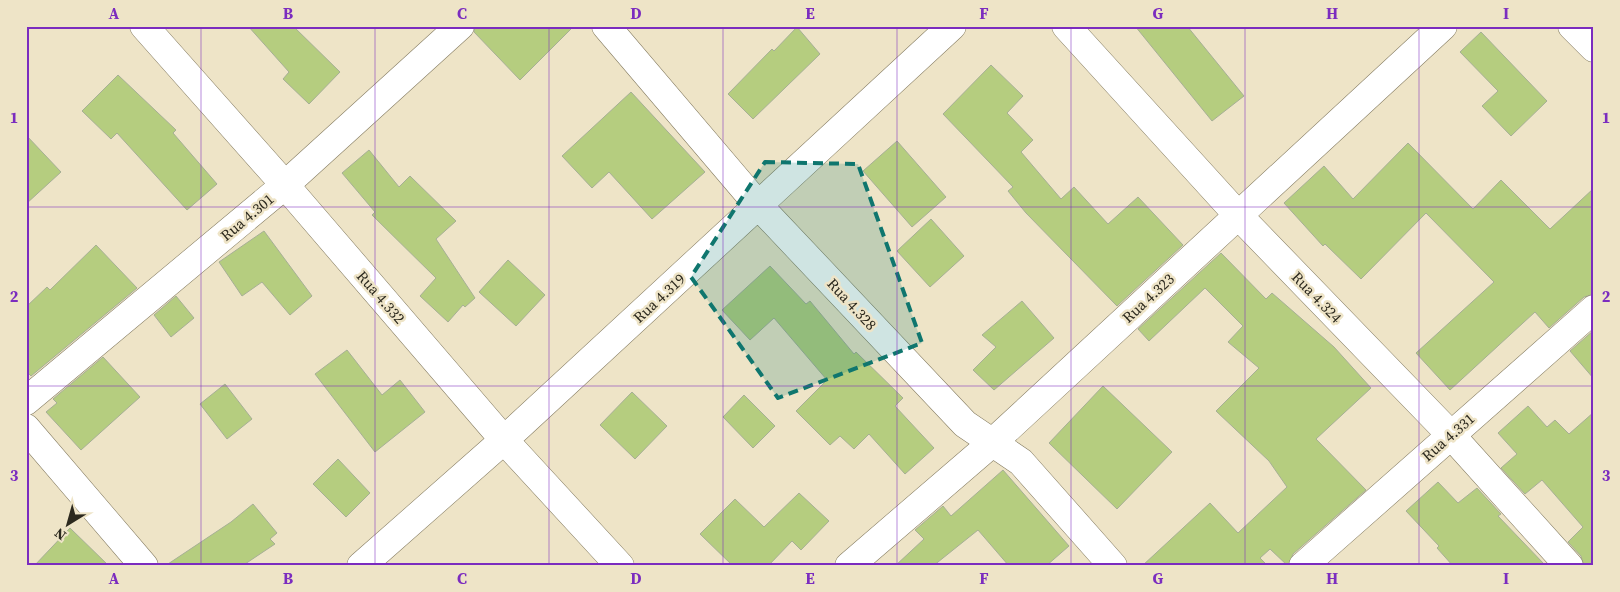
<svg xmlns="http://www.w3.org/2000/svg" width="1620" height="592" viewBox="0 0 1620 592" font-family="'Source Serif 4',serif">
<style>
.building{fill:#b5cd7f;stroke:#a6af95}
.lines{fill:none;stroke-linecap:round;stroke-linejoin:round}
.minor-casing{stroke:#857c62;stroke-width:29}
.minor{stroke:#fff;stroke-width:28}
.marked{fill:#0f766e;fill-opacity:0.2;stroke:#0f766e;stroke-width:4;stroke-dasharray:10 6;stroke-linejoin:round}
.grid{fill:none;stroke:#7b2cbf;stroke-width:1;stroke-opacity:0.55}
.labels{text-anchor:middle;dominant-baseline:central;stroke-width:5;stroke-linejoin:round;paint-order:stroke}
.street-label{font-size:15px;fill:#2c291e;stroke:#eee4c7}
.neatline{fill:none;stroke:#7b2cbf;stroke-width:2}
.grid-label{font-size:16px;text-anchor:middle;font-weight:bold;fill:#7b2cbf}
</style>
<rect width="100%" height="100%" fill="#eee4c7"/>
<!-- building -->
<path class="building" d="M248 26H293L340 72 309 104 283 79 289 72Z
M475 26H574L520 80 474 32Z
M1135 26H1187L1244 96 1212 121Z
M797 27 820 54 753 119 728 94 772 49 774 51Z
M1481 32 1547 101 1511 136 1482 106 1498 91 1460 52Z
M991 65 1023 96 1007 113 1033 140 1021 152 1061 199 1074 187 1108 224 1138 197 1183 245 1117 306 1026 213 1008 191 1013 187 943 114Z
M118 75 176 130 173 133 217 184 187 210 117 133 111 139 82 111Z
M631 92 705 172 652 219 609 172 592 188 562 156Z
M26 135 61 172 26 204Z
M897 141 946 197 912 227 863 171Z
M1408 143 1473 209 1501 180 1550 229 1594 188V294L1584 297 1549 328 1535 312 1450 390 1416 353 1494 282 1426 213 1361 279 1325 244 1323 246 1284 203 1324 166 1353 199Z
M369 150 399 187 410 176 456 221 436 239 475 298 465 307 463 305 448 322 420 296 436 278 372 215 375 212 342 173Z
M931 219 964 256 930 287 897 251Z
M264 231 312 296 290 315 262 282 242 296 219 262Z
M96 245 137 288 31 376 26 371V307L47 287 50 290Z
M1221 253 1266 299 1272 293 1334 347 1371 388 1316 439 1366 490 1293 554 1288 566 1270 549 1260 558 1268 566H1142L1210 503 1238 533 1287 487 1269 461 1216 411 1259 368 1228 342 1243 326 1205 288 1149 341 1138 329Z
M508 260 545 295 516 326 479 292Z
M770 266 806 304 810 301 854 354 856 352 903 398 895 406 934 448 905 474 869 434 854 449 840 436 830 445 796 411 827 380 774 318 750 340 722 310Z
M176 296 194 318 171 337 154 315Z
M1022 301 1054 338 994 390 973 370 996 347 982 335Z
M1594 330V379L1570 351Z
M347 350 382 395 400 380 425 412 375 452 315 374Z
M103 357 140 397 81 450 46 412 57 403 53 399Z
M225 384 252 419 227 439 200 404Z
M1103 386 1172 452 1117 509 1049 443Z
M632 392 667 426 635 459 600 425Z
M744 395 775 426 753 448 723 417Z
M1528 406 1547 427 1555 420 1569 434 1594 412V566H1584L1581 556 1568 542 1583 527 1542 480 1525 494 1501 468 1517 454 1498 433Z
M338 459 370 493 346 517 313 484Z
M1003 470 1069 546 1046 566H1009L978 530 933 566H895L924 539 915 530 943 506 951 516Z
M1438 482 1458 503 1477 488 1501 514 1498 516 1544 564 1545 563 1548 566H1453L1437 548 1439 546 1406 511Z
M799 493 829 521 801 550 792 541 768 566H733L700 534 735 499 764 527Z
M253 504 277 533 270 539 275 544 242 566H165L231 522Z
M70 528 109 566H34Z"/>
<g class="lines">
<defs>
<path id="minor" d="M144 26 285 185 504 440 620 566
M606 26 759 206 965 424 1021 462 1113 566
M1066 26 1237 214 1450 434 1569 566
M1572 26 1594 48
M26 401 285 185 460 26
M26 428 144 566
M361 566 504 440 952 26
M849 566 992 443 1443 26
M1303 566 1594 309"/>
</defs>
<!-- minor casing -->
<use href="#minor" class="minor-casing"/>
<!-- minor -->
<use href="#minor" class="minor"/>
</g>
<!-- marked area -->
<path class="marked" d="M765 162 858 164 922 343 778 398 691 277Z"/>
<!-- grid -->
<path class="grid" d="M201 26V566M375 26V566M549 26V566M723 26V566M897 26V566M1071 26V566M1245 26V566M1419 26V566M26 207H1594M26 386H1594"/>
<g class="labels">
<!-- street labels -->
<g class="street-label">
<text transform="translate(247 217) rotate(-40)">Rua 4.301</text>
<text transform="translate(381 297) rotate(49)">Rua 4.332</text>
<text transform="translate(1317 297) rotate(46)">Rua 4.324</text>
<text transform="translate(659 298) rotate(-43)">Rua 4.319</text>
<text transform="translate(1148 298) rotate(-43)">Rua 4.323</text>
<text transform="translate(852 304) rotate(47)">Rua 4.328</text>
<text transform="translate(1448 437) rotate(-41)">Rua 4.331</text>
</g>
</g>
<!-- border -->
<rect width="1620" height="592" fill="none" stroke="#eee4c7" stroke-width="55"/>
<!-- north arrow -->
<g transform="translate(68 524) rotate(217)" stroke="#eee4c7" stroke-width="4" paint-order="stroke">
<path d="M0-4L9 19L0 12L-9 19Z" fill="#2c291e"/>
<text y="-8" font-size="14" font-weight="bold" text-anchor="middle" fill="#2c291e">N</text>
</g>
<rect x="28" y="28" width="1564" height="536" class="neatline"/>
<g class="grid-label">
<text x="114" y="19">A</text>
<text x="288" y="19">B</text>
<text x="462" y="19">C</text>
<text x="636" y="19">D</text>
<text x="810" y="19">E</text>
<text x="984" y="19">F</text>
<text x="1158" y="19">G</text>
<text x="1332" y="19">H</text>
<text x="1506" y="19">I</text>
<text x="14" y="123">1</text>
<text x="1606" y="123">1</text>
<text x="14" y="302">2</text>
<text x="1606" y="302">2</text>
<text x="14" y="481">3</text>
<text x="1606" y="481">3</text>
<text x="114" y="584">A</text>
<text x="288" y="584">B</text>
<text x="462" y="584">C</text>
<text x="636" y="584">D</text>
<text x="810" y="584">E</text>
<text x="984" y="584">F</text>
<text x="1158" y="584">G</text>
<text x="1332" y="584">H</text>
<text x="1506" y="584">I</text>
</g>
</svg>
